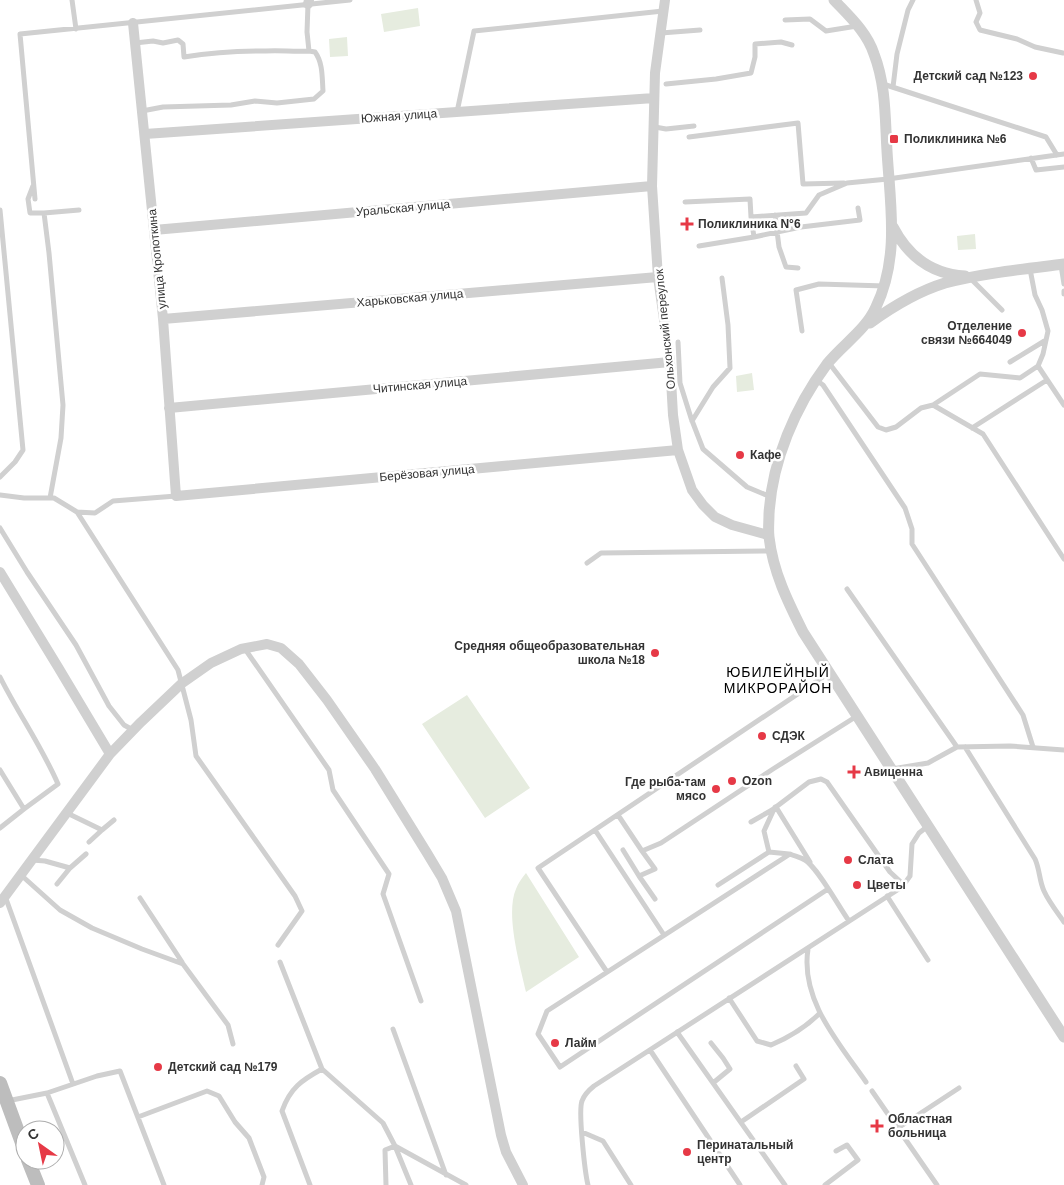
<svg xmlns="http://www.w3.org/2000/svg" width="1064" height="1185" viewBox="0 0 1064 1185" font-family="Helvetica,sans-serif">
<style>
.green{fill:#e6ecdf}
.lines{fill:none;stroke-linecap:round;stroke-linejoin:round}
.service{stroke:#d0d0d0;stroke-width:5}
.minor{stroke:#d0d0d0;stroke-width:10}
.tertiary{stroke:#d0d0d0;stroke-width:11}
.secondary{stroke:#bdbdbd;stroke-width:14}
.poi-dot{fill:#e63946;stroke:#fff;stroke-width:2}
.labels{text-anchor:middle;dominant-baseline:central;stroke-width:5;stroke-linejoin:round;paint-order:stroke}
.poi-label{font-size:12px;font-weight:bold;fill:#333;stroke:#fff;text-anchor:start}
.street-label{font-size:12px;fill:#333;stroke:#fff}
.neighbourhood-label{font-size:14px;letter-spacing:1px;fill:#000;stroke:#fff}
</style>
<rect width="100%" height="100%" fill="#fff"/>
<!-- green -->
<path class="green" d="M418 8 420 26 384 32 381 14Z
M347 37 348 56 330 57 329 39Z
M975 234 976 249 958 250 957 236Z
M752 373 754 390 737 392 736 376Z
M467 695 530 788 485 818 422 724Z
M526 873 579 957 526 992C520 965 505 914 516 889 518 883 522 878 526 873Z"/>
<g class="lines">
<!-- service -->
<path class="service" d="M72 0 76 29
M976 0 980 13 976 22 980 30 1017 39 1035 47 1063 53
M785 20 810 19 826 31 857 26
M661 33 700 30
M135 43 153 41 163 43 178 40 183 44 184 57C210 53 239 51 266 51 280 50 294 52 309 51
M666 84 716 79 751 73 755 57V44L781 42 792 45
M883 84 1046 137 1057 155
M893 87 897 54 908 10 913 0
M142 111 163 107 231 105 255 101 277 103 314 99 323 91C322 77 323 63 315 52L309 51 307 32 308 4
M457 112 474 31 663 11
M655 127 666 129 694 126
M689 137 798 123 803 184 844 183
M1031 158 1036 170 1064 167
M33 186 28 199 30 213H44L49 253 63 405 61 438 50 498
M35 199 20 34 350 0
M685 202 750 199 751 217 806 213 819 195 847 183 888 179 1064 154
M0 210 23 450 15 462 0 477
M44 213 79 210
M775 215 779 247 786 267 798 268
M754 237 801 227 860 220 858 208
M699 246 754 237 751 217
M1061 265 1064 284
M1030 269 1035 295 1042 310 1048 331 1043 354 1038 366
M970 278 1002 310
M1064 291V294
M802 331 796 290 819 284 885 286
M678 342 680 383 691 418 703 449 747 487 771 497
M1010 362 1046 340
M829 363 878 427 886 430 896 427 921 408 933 405 983 434 1064 559
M816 380 823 385 905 508 912 529V544L1023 715 1033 747
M933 405 980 374 1020 378 1038 366 1064 405
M692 421 713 387 730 368 728 325 722 278
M972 428 1047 380
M0 495 24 498H54L77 512 95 513 113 501 176 496
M77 512 178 670 191 720 196 756 295 896 302 911 278 945
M0 528 27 572 76 645 109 706 124 725 133 730
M587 563 601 553 771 551
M847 589 957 747
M245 649 329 770 333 790 389 874 383 894 421 1001
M0 677C18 713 42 747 58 784L24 809 0 770
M965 747 1035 859C1040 870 1039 880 1044 891 1049 902 1057 912 1064 922
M892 769 928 763 957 747 1010 746 1064 750
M776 807 810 862
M67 813 102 830 89 842
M618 815 642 851 661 843 773 769 857 716
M751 822 772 810 809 782 821 779 827 782 890 872 904 885
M0 828 24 809
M102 830 114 820
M595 830 664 935
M623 850 639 876 655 869 642 851
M769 852 789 854
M32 860 45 861 70 868 57 884
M70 868 86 854
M21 875 60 910 92 928 142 949 183 964 228 1025 233 1044
M639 876 655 899
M718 885 769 852 764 831 775 807
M828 889 560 1067 538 1034 547 1011 790 854C794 856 800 857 805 860 818 868 839 907 849 921
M5 896 73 1084
M887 896 928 960
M140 898 182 962
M808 949C800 1000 839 1043 866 1082
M280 962 322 1069 383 1123 395 1146 466 1185
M607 972 538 868 829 673
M729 998 757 1041 771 1045C790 1037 805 1028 820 1013
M393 1029 446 1175
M677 1032 785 1185
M711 1043 723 1058 730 1069 713 1083
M650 1050 740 1185
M872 1091 937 1185
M47 1093 85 1185
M7 1101 47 1093 97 1076 120 1071 164 1185
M138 1117 207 1091 219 1096 235 1122 249 1138 264 1177 262 1185
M741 1122 804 1079 796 1066
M898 1128 959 1088
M582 1132 603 1141 631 1185
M310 1185 282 1111C290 1088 302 1080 322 1069
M386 1185 385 1150 395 1146 411 1185
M588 1185C585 1173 578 1111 582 1101 584 1095 589 1090 594 1086L902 887 910 876 912 844 919 833 928 826
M825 1185 858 1160 847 1145 836 1151"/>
<!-- minor -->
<path class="minor" d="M665 0 655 73 652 186 658 277 670 362 673 415 678 450 692 490 703 505 715 517 732 525 768 535
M308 4 309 0
M133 23 163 319 176 496 678 450
M145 134 654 98
M154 230 652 186
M163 319 658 277
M169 408 670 362
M0 572 58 667 110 754
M0 903 110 754 141 722 181 684 211 663 241 649 267 644 281 648 299 664 327 700 375 769 427 853 442 878 456 911 501 1135 506 1152 523 1185"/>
<!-- tertiary -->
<path class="tertiary" d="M834 0C849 16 867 32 874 54 886 85 885 118 887 151 890 203 900 257 876 307 866 330 842 345 827 364 795 407 772 461 769 514 769 522 768 530 769 537 773 572 788 602 803 632L1064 1037
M893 227C908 256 931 274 965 276
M870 323C892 307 919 291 945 283 984 273 1025 269 1064 264"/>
<!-- secondary -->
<path class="secondary" d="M0 1083 25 1151
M28 1160 38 1185"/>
</g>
<!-- markers -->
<g class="poi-dot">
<circle cx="1033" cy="76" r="5"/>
<rect x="889" y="134" width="10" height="10" rx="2.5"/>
<path d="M684.5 216.5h5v5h5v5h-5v5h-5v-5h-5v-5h5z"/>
<circle cx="1022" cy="333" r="5"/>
<circle cx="740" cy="455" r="5"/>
<circle cx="655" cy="653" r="5"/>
<circle cx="762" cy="736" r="5"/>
<path d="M851.5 764.5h5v5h5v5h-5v5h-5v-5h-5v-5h5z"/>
<circle cx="732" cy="781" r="5"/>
<circle cx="716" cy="789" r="5"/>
<circle cx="848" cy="860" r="5"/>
<circle cx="857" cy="885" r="5"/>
<circle cx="555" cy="1043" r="5"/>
<circle cx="158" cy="1067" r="5"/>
<path d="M874.5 1118.5h5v5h5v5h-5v5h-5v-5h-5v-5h5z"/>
<circle cx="687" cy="1152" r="5"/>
</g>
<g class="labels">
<!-- poi labels -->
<g class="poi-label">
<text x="1023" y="76" text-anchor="end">Детский сад №123</text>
<text x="904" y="139">Поликлиника №6</text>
<text x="698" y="224">Поликлиника N°6</text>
<text x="1012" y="326" text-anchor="end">Отделение<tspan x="1012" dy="14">связи №664049</tspan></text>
<text x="750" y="455">Кафе</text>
<text x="645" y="646" text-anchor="end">Средняя общеобразовательная<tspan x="645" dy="14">школа №18</tspan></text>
<text x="772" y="736">СДЭК</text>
<text x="864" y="772">Авиценна</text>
<text x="742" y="781">Ozon</text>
<text x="706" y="782" text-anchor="end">Где рыба-там<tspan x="706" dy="14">мясо</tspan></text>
<text x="858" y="860">Слата</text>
<text x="867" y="885">Цветы</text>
<text x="565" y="1043">Лайм</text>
<text x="168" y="1067">Детский сад №179</text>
<text x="888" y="1119">Областная<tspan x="888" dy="14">больница</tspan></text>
<text x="697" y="1145">Перинатальный<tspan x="697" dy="14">центр</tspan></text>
</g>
<!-- street labels -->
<g class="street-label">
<text transform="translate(399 116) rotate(-4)">Южная улица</text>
<text transform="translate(403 208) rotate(-5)">Уральская улица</text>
<text transform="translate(157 259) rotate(-96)">улица Кропоткина</text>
<text transform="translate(410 298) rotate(-5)">Харьковская улица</text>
<text transform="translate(665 329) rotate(-96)">Ольхонский переулок</text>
<text transform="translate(420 385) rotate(-5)">Читинская улица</text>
<text transform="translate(427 473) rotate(-5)">Берёзовая улица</text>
</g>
<!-- neighbourhood labels -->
<g class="neighbourhood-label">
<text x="778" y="672">ЮБИЛЕЙНЫЙ<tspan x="778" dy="16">МИКРОРАЙОН</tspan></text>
</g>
</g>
<!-- north arrow -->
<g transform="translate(40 1145) rotate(327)"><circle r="24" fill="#ffffff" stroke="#adadad"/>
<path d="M0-4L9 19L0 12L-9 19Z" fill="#e63946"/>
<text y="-8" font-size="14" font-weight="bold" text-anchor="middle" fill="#333333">С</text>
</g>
</svg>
